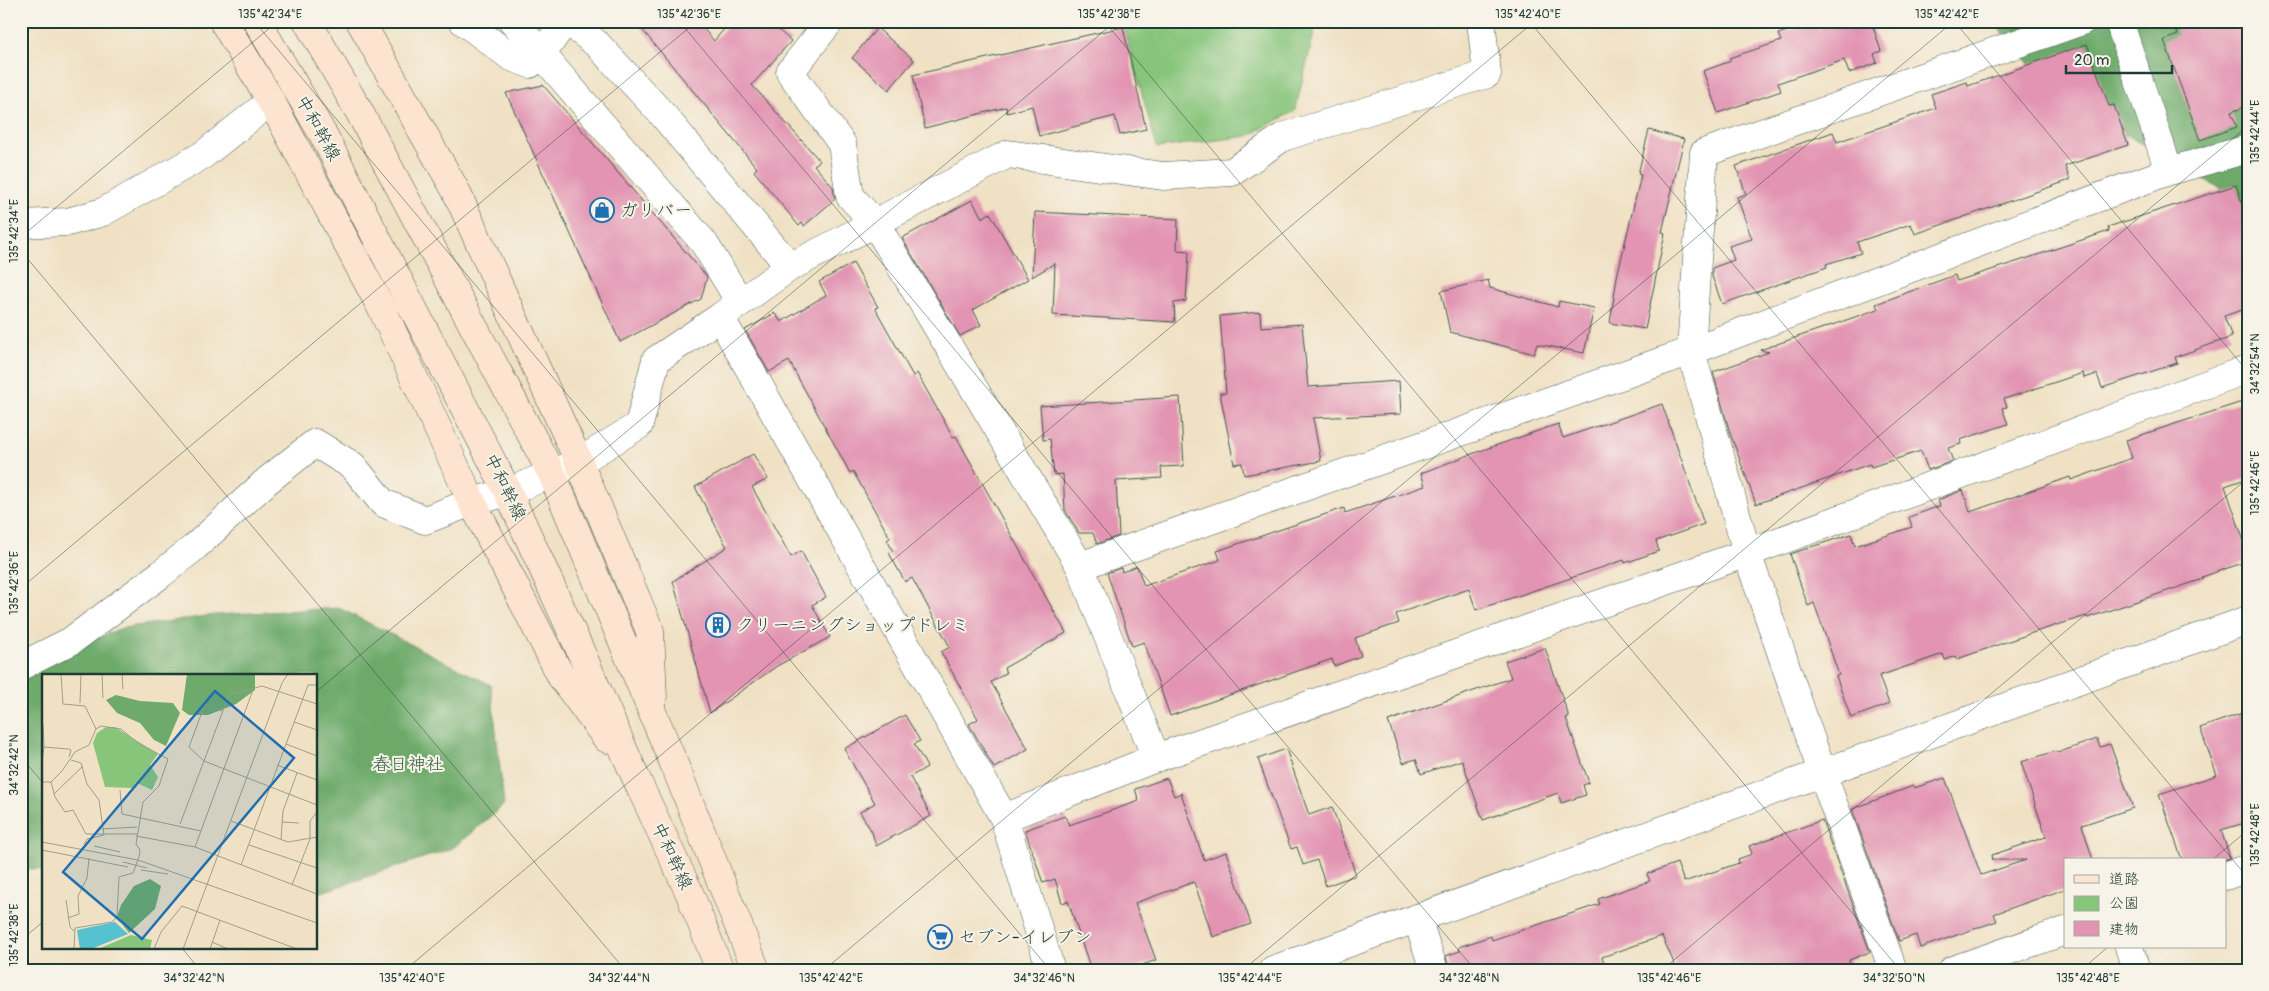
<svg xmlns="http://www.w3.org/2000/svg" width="2269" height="991" viewBox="0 0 2269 991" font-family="Pangolin,'Klee One',sans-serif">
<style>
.green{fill:#87c57b;stroke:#538158}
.forest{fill:#6daa6b;stroke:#467450}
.building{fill:#e294b2}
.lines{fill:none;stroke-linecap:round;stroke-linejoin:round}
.minor-casing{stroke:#3e564a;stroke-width:29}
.tertiary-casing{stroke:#3e564a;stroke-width:29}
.secondary-casing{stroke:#3e564a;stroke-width:29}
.minor{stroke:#fff;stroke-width:28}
.tertiary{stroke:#fff;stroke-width:28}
.secondary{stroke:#fde4d0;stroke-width:28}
.ticks{fill:none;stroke:#1f3d34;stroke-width:1;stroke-opacity:0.45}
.labels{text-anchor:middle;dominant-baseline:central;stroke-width:4;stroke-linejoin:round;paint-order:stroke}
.street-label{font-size:18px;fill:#1f3d34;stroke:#f7f3e8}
.poi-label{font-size:18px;fill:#1f3d34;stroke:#f7f3e8;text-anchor:start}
.park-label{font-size:18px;fill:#395f46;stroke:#f7f3e8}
.inset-road{fill:none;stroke:#9c9f8a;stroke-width:1}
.view{fill:#1f6fb2;fill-opacity:0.15;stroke:#1f6fb2;stroke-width:2.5}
.inset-edge{fill:none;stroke:#1f3d34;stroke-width:2.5}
.neatline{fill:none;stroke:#1f3d34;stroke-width:2}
.ticks-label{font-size:12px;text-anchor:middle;fill:#1f3d34}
</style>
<rect width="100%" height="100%" fill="#f7f3e8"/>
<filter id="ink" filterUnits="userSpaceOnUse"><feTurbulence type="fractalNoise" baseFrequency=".02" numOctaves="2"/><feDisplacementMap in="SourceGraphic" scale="10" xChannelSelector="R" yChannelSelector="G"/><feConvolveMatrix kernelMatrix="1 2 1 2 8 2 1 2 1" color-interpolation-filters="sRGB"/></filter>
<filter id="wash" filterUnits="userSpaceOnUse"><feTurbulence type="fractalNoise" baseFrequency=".0096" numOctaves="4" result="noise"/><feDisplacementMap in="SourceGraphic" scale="20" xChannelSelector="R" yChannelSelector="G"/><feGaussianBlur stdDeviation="1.12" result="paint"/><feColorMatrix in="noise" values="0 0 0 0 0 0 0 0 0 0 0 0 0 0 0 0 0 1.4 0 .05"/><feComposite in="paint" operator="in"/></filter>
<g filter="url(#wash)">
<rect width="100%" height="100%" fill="#f0e1c4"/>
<!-- green -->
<path class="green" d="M1122 21H1317L1295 111 1248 136 1157 148Z"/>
<!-- forest -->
<path class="forest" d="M1993 21H2248V204L2055 95Z
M339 608 491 685 504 805 453 848 316 894V675H44V870L21 868V668L122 628 214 615Z"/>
<g id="blocks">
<!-- building -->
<path class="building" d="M635 21H697L714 41 731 21H768L791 41 752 85 820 161 814 165 833 187 835 199 804 226 802 223 799 226 754 171 757 168Z
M1839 21H1871L1881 51 1874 54 1877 63 1849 73 1844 60 1778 83 1781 91 1718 113 1703 71 1731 61 1729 58 1781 41 1778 34 1815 22 1817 29Z
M2193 21H2248V106L2231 112 2237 127 2200 140 2164 40 2178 35 2175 28Z
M1123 27 1146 129 1120 135 1115 116 1039 136 1032 106 1007 113 1006 107 925 128 913 75Z
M877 28 914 60 889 90 852 58Z
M2087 44 2109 106 2114 105 2128 145 2065 166 2070 180 1915 234 1911 224 1857 242 1861 253 1826 264 1827 267 1722 304 1712 276V268L1734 260 1729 246 1752 239 1737 197 1746 194 1736 166 1833 132 1837 142 1936 108 1931 94 1967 82 1968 86Z
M543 85 707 277 701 299 620 342 506 93Z
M1649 130 1684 139 1662 232 1665 233 1645 329 1610 323 1617 277 1641 175 1638 174Z
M2236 185 2248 220V308L2224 316 2232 337 2175 357 2177 363 2102 388 2097 374 2084 378 2083 373 2004 399 2007 407 2002 408 2008 424 1960 440 1961 444 1948 448 1953 461 1928 470 1921 451 1871 467 1870 464 1756 504 1730 433 1713 372 1769 352 1760 350 1878 309 1876 304 1955 275 1957 281 2019 261 2109 231 2108 227Z
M972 200 982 218 990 213 1028 279 973 310 981 325 960 336 902 238Z
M1035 212 1178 219 1177 250 1189 251 1186 301 1174 303 1175 322 1053 315 1055 263 1032 277Z
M853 263 878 307 875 308 913 376 917 373 953 437 956 436 1066 633 1004 668 1006 673 991 682 1028 749 994 768 969 724 978 719 941 652 950 647 912 578 905 582 889 553 893 551 887 540 890 538 853 471 850 473 789 361 769 372 745 330 775 313 781 322 826 295 819 282Z
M1488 280 1490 288 1558 307 1559 301 1594 308 1584 353 1537 344 1534 354 1450 332 1441 291Z
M1260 312 1261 327 1302 324 1308 387 1399 381 1401 414 1313 418 1321 461 1244 475 1242 463 1234 464 1220 393H1226L1220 316Z
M1180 397 1184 466 1161 467 1162 478 1116 481 1119 536 1097 544 1093 533H1079L1065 510 1063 474 1054 475 1050 439 1043 440 1040 406Z
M2248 400V478L2225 486 2248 553V561L2202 577 2203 579 2087 618 2086 616 2035 632 1957 659 1956 656 1945 660 1943 654 1879 676 1889 704 1851 718 1836 676 1839 675 1814 603 1808 606 1790 554 1851 534 1855 546 1912 527 1909 517 1940 506 1938 500 1963 490 1970 512 2070 477 2071 480 2132 458 2126 440Z
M1662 404 1704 524 1656 541 1659 551 1625 563 1624 560 1476 610 1469 589 1396 614 1399 623 1355 638 1361 656 1334 666 1332 659 1170 716 1144 642 1132 646 1107 573 1121 568 1122 572 1137 566 1144 586 1220 560 1217 551 1344 508 1345 513 1425 486 1421 473 1477 452 1558 424 1563 438Z
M753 454 768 479 752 487 791 557 801 551 826 597 812 605 830 637 777 666 710 713 673 581 727 547 695 487Z
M1545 648 1569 717 1566 718 1589 783 1583 785 1586 795 1561 803 1558 793 1483 820 1462 760 1421 774 1416 759 1403 763 1388 721 1511 678 1505 661Z
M2248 711V822L2221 830 2230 858 2224 860H2182L2159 794 2217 775 2200 728Z
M905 715 920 741 914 744 927 767 910 777 931 816 876 846 872 832 860 812 875 803 844 749Z
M2097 739 2100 747 2110 744 2133 808 2082 825 2093 860H2065V889L1994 914 1997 921 1920 948 1916 935 1899 941 1852 809 1913 786 1914 788 1945 778 1981 875 2026 860H1993L1992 855 2046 837 2021 762 2056 751 2057 753Z
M1286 749 1309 815 1332 807 1356 875 1326 886 1317 860 1303 865 1297 847 1291 849 1258 759Z
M1167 778 1174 796 1181 793 1204 860 1226 852 1251 924 1213 937 1194 882 1135 903 1156 960 1129 970H1091L1068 901 1062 903 1055 879 1043 883 1025 830 1065 816 1069 825 1139 801 1135 789Z
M1822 820 1870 952 1849 960 1852 970H1677L1662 936 1602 957 1607 970H1449L1446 956 1460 951 1459 947 1491 936 1492 940 1600 904 1598 899 1650 881 1647 874 1677 863 1684 882 1739 863 1738 859 1752 854 1749 846Z"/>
</g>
</g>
<g filter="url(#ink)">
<use href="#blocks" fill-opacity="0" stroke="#3e564a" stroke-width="1"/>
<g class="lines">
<defs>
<path id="minor" d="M463 21 511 57 530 64 542 54 565 21
M513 21 704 243 740 302
M568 21 598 45 663 115 790 267
M830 21 790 72 842 144 850 196 875 223 1080 566 1156 758
M2119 21 2169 171
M21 224 68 222 103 212 203 155 271 101
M720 317 1004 818 1051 970
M1080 566 1691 351 2169 171 2248 149
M21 666 71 641 161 574 196 546 268 480 315 443 353 466 383 503 425 520 472 502 508 492 579 462 639 425 656 360 720 317 790 267 1008 154 1163 176 1232 172 1283 137 1487 74 1481 21
M1004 818 1156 758 1747 553 2248 369
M2225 876 2248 868
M1417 918 1434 970
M2129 947 2136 970
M1893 970 1822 772 1747 553 1691 351 1704 153 2082 21
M1953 970 2065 931"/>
<path id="tertiary" d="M1273 970 2248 620"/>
<path id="secondary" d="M223 21 271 101 383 311 472 502 562 678 607 739
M257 21 324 136 508 492 576 641 636 778 689 892 720 970
M307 21 360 113 552 474 677 771 756 970
M360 21 456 191 579 462 650 631 653 698"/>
</defs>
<!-- minor casing -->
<use href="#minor" class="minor-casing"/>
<!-- tertiary casing -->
<use href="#tertiary" class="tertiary-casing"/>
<!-- secondary casing -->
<use href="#secondary" class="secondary-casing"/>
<!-- minor -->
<use href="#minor" class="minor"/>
<!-- tertiary -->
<use href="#tertiary" class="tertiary"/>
<!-- secondary -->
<use href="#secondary" class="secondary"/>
</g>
</g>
<!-- ticks -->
<path class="ticks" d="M254 21 1050 970M679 21 1475 970M1104 21 1900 970M1529 21 2248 878M1954 21 2248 372M21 237 278 21M21 251 625 970M21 588 697 21M316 692 1116 21M21 757 44 784M2212 860 2248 830M21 940 44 921M181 947 200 970M405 970 1535 21M824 970 1954 21M1243 970 2248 126M1662 970 2248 478M2081 970 2108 947"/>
<!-- icons -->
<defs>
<symbol id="shop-ring" viewBox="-11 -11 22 22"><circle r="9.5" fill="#f7f3e8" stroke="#1f6fb2" stroke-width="1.5"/><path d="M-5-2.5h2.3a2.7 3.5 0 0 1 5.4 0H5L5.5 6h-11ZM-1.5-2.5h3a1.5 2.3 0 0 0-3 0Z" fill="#1f6fb2"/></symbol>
<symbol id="building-ring" viewBox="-11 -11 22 22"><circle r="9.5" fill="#f7f3e8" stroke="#1f6fb2" stroke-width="1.5"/><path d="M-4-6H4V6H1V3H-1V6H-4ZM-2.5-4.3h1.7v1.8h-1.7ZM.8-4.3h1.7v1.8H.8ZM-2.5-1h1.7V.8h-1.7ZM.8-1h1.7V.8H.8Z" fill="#1f6fb2"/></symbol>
<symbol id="supermarket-ring" viewBox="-11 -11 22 22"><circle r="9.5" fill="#f7f3e8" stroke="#1f6fb2" stroke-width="1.5"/><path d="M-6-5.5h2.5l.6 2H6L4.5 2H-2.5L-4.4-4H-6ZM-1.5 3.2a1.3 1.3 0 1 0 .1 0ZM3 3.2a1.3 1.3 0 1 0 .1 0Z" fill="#1f6fb2"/></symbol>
</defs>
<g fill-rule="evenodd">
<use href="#shop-ring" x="588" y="196" width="28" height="28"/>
<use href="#building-ring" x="704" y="611" width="28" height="28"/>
<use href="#supermarket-ring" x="926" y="923" width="28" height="28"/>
</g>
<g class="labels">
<!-- street labels -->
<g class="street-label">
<text transform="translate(318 128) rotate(61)">中和幹線</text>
<text transform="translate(505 487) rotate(64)">中和幹線</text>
<text transform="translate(672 856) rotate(65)">中和幹線</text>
</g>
<!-- poi labels -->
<g class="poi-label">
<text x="620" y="210">ガリバー</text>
<text x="736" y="625">クリーニングショップドレミ</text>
<text x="958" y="937">セブン-イレブン</text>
</g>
<!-- park labels -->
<g class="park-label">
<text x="408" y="764">春日神社</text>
</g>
</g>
<!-- overview -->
<g transform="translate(42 674)">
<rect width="275" height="275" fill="#f0e1c4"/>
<path d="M64 53H73L116 80 108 91 116 103 110 116 95 109 90 114 63 113 51 69 55 59ZM89 261 110 266 108 275H56Z" fill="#87c57b"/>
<path d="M145 0H213V16L194 30 166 41H147L140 36ZM74 21 98 27 131 29 138 39 124 72 112 66 98 49 75 39 64 26ZM108 205 119 212 113 235 87 259 75 243 79 231 92 212Z" fill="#6daa6b"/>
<path d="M73 248 86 260 49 275H38L35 256Z" fill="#56c2cf"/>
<path class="inset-road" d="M19 0 21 30 43 32 54 55M60 0 61 24M80 0 81 15M38 29 39 0M180 37 163 30 147 73 162 87 275 131M252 48 275 56M1 50 2 73M244 70 275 82M29 86 39 89 45 110 57 126 62 161 45 165 42 170M0 88 2 73 26 75 29 76 27 83M235 91 275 106M0 108H9L20 97 33 78 47 71 54 55 59 52 79 55 96 69 126 85 117 112 101 128 94 170 98 176 97 183 91 199 77 203 75 243 70 248 33 254 32 275M9 108 13 123 23 138 31 136 44 160H95M78 116 80 140 159 157M12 120 41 92M189 147 246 168 275 163M240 148 257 149M138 150 187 21 220 12 275 30M60 155 95 153M94 162 153 173 275 220M239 165 241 137 255 99M0 168 96 186 275 249M207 171 275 194M52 172 78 178M153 173 211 16M0 176 86 193M81 188 105 194M199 191 266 11H275M99 196 126 200M250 211 268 165V147L275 138M24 226 28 253 32 257M26 244 37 240 36 222 45 204 47 184M170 268 186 275M112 275 119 258 140 232 255 275M141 275 240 9 246 0M168 275 178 246"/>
<path class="view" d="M173 17 252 84 100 265 21 198Z"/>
<rect width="275" height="275" class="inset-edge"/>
</g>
<!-- margin -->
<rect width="2269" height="991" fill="none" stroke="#f7f3e8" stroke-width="55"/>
<!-- legend -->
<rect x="2064" y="858" width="162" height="90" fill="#f7f3e8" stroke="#a1aaa0"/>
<rect x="2074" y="875" width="25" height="8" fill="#fde4d0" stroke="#a1aaa0"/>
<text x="2109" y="884" font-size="15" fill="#1f3d34">道路</text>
<rect x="2074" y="896" width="25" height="15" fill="#87c57b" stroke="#a1aaa0"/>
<text x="2109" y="908" font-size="15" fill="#1f3d34">公園</text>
<rect x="2074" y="921" width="25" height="15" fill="#e294b2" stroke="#a1aaa0"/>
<text x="2109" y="934" font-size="15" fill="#1f3d34">建物</text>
<!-- scale -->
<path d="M2066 65v8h106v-8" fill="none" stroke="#1f3d34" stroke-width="2.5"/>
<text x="2074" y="65" font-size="15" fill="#1f3d34" stroke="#f7f3e8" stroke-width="4" paint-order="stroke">20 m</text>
<rect x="28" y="28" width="2214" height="936" class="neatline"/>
<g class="ticks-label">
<text x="270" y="18">135°42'34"E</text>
<text x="689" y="18">135°42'36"E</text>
<text x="1109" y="18">135°42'38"E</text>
<text x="1528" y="18">135°42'40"E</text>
<text x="1947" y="18">135°42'42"E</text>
<text transform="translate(2255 132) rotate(-90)" y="4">135°42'44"E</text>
<text transform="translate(14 231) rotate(-90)" y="4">135°42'34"E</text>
<text transform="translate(2255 364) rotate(-90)" y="4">34°32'54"N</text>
<text transform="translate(2255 483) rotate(-90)" y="4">135°42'46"E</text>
<text transform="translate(14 583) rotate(-90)" y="4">135°42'36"E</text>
<text transform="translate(14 765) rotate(-90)" y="4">34°32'42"N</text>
<text transform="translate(2255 835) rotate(-90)" y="4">135°42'48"E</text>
<text transform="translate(14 935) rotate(-90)" y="4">135°42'38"E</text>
<text x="194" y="982">34°32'42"N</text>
<text x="412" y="982">135°42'40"E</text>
<text x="619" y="982">34°32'44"N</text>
<text x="831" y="982">135°42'42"E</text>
<text x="1044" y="982">34°32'46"N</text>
<text x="1250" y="982">135°42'44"E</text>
<text x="1469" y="982">34°32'48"N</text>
<text x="1669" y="982">135°42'46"E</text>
<text x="1894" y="982">34°32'50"N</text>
<text x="2088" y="982">135°42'48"E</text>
</g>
</svg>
